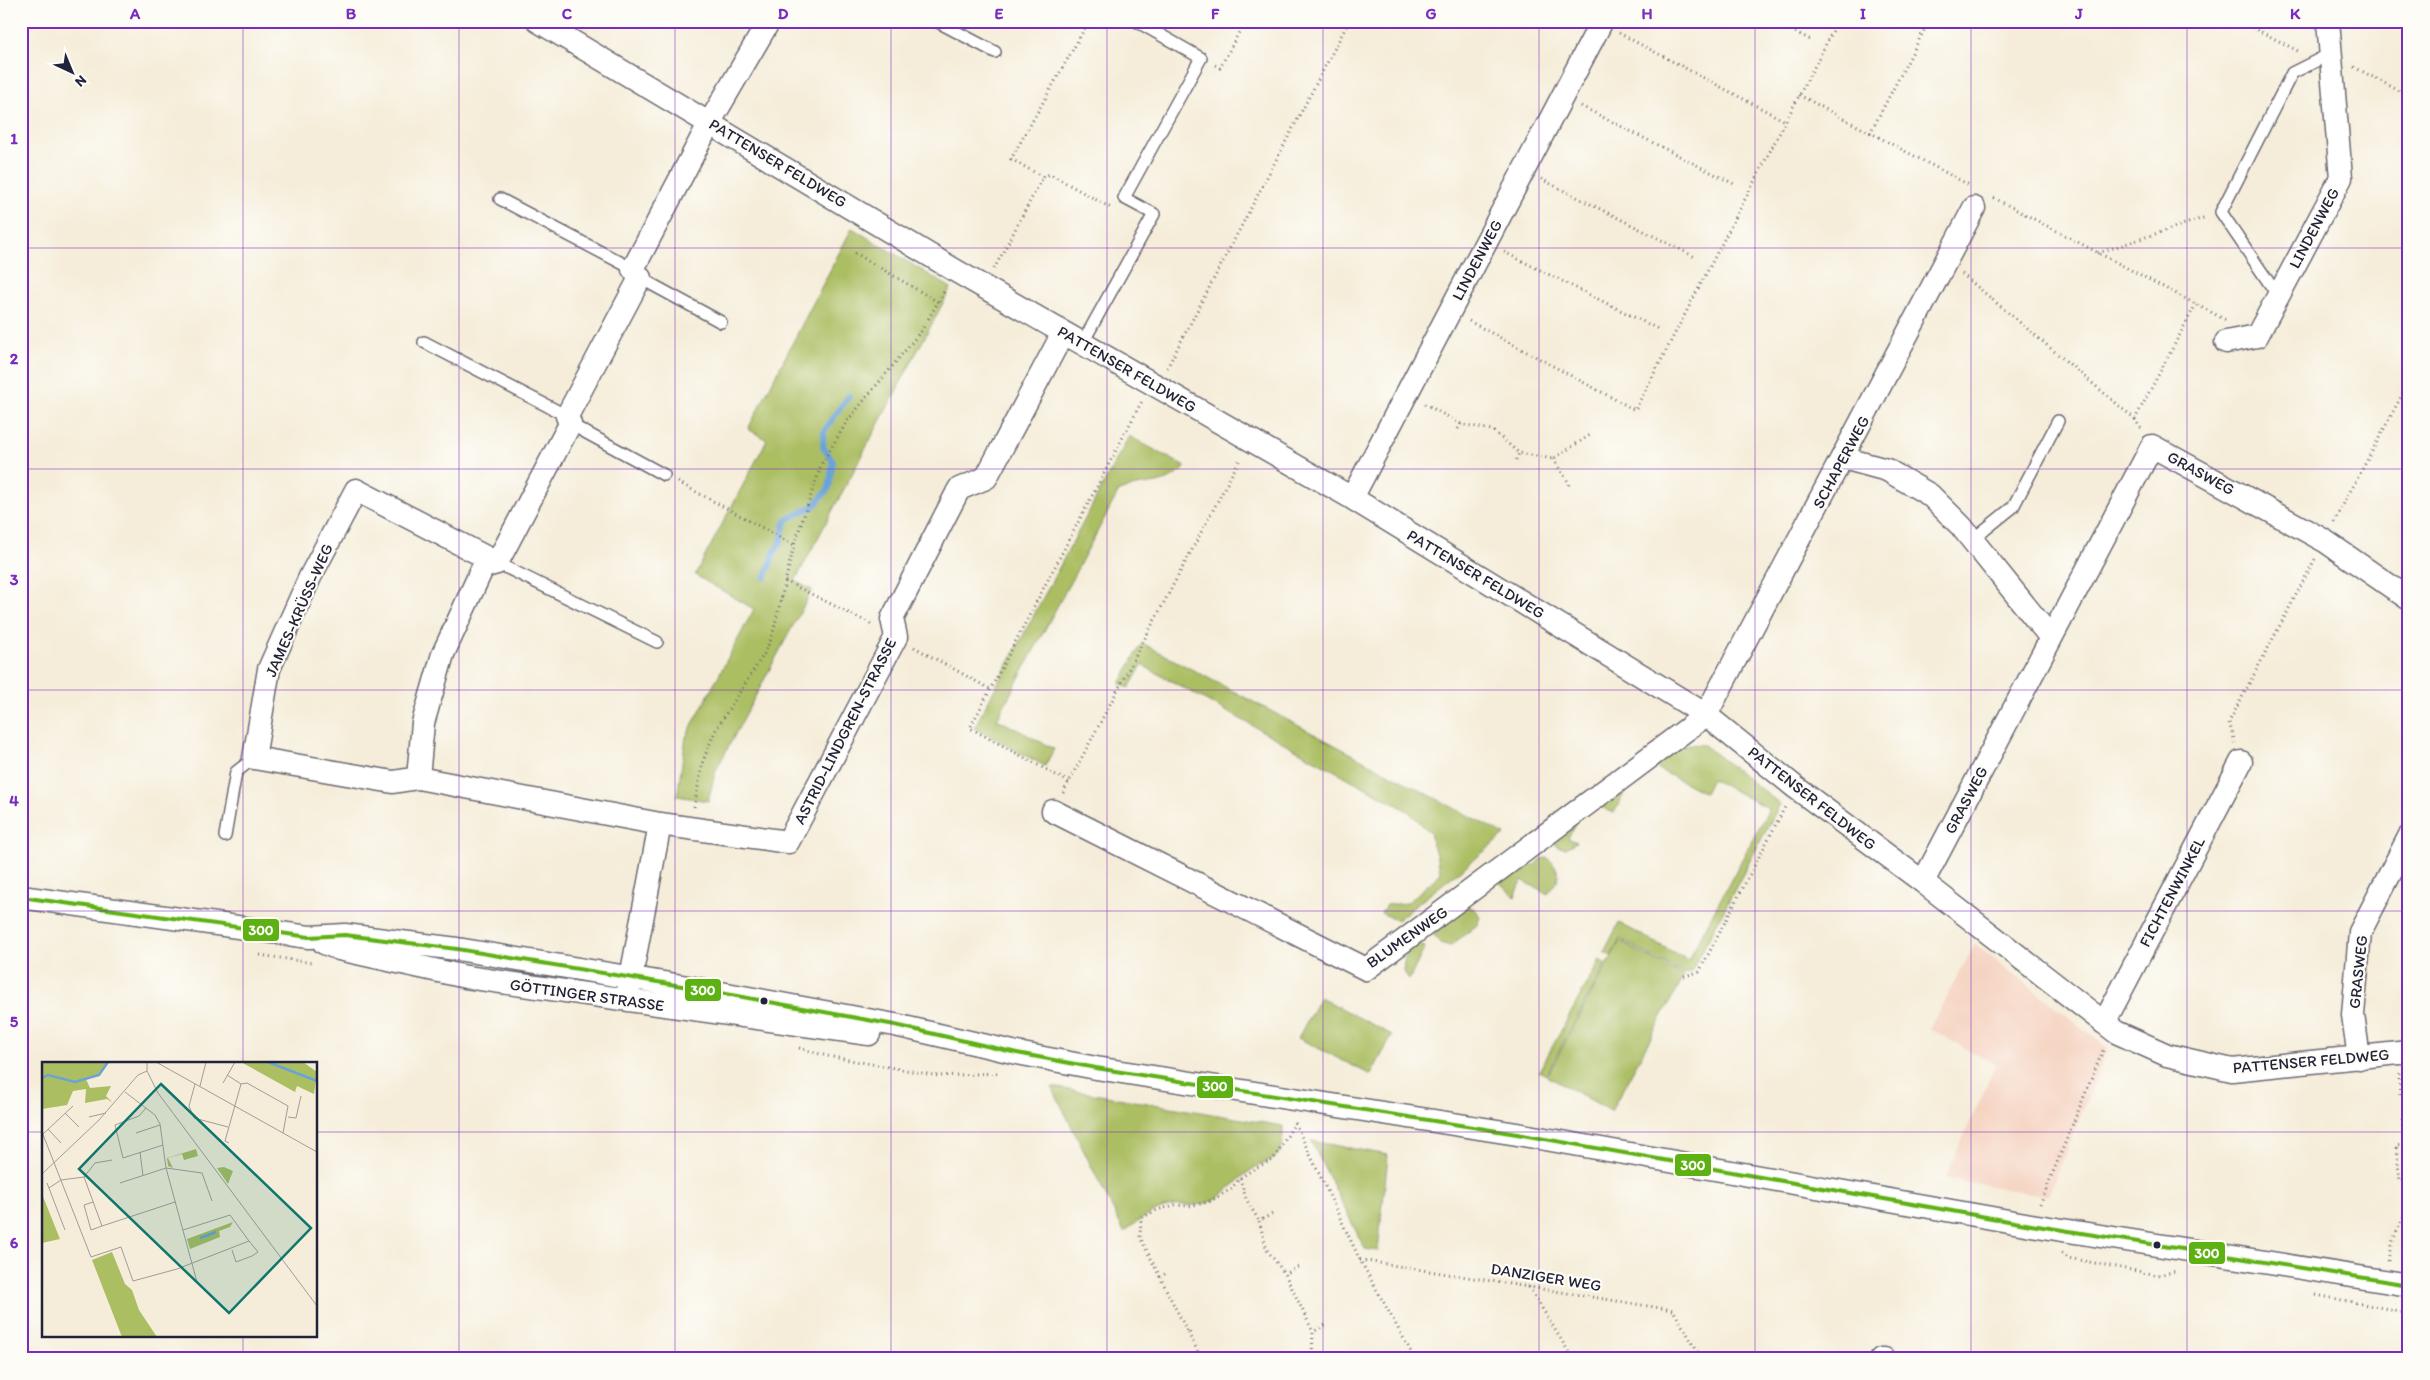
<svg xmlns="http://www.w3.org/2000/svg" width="2430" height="1380" viewBox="0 0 2430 1380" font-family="Itim,sans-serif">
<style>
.built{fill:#f5d3c1}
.green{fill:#abbe62;stroke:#66704e}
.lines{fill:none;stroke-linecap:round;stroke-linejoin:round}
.stream{stroke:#6ba3d9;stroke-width:6}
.lane-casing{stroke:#6c6972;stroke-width:14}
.street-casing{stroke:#6c6972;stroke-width:25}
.path{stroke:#6c6972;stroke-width:3;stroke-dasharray:1 4;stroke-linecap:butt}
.lane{stroke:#fff;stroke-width:11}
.street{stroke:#fff;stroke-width:22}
.bus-1-casing{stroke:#fdfcf7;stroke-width:8}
.bus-1{stroke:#5db112;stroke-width:4}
.grid{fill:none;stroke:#7b2cbf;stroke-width:1;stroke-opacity:0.55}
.bus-dot{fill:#22223b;stroke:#fdfcf7;stroke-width:2}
.labels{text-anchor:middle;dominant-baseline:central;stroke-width:4.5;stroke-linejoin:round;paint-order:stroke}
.street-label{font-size:16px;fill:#22223b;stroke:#fdfcf7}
.inset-river{fill:none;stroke:#6ba3d9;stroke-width:2.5}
.inset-road{fill:none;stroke:#a19c9a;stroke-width:1}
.view{fill:#0f766e;fill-opacity:0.15;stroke:#0f766e;stroke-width:2.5}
.inset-edge{fill:none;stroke:#22223b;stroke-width:2.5}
.line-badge{stroke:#fdfcf7;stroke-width:2}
.badge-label{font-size:14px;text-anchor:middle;font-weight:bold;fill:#fff}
.neatline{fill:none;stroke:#7b2cbf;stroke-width:2}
.grid-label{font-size:16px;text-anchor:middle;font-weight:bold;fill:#7b2cbf}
</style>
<rect width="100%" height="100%" fill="#fdfcf7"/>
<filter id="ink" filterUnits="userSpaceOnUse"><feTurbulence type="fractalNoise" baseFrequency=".02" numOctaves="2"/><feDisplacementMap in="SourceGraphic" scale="10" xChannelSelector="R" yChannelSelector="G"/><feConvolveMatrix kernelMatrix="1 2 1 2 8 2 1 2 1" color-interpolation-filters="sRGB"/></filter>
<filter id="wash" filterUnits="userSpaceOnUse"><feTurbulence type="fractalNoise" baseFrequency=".0096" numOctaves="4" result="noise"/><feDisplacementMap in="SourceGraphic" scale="20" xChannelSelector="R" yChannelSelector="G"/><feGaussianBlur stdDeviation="1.12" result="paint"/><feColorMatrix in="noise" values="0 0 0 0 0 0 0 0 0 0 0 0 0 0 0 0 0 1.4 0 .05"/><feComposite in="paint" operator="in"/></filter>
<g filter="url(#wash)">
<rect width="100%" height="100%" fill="#f5edd9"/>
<!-- built -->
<path class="built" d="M1975 944 2108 1048 2048 1196 1945 1178 1996 1064 1929 1029Z"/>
<!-- green -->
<path class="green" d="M852 228 951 288 795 581 812 590 716 770 708 801 677 796 686 737 754 609 695 575 767 440 748 429Z
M1129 436 1186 467C1162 490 1146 480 1119 491L997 719 1054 749 1045 766 974 728Z
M1142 643 1505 835 1397 920 1381 913 1386 905 1407 903 1441 873 1430 833 1408 811 1142 665 1129 688 1120 684Z
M1689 744 1704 745 1780 804 1691 972 1684 974 1620 939 1611 956 1604 952 1619 923 1688 960 1769 809 1712 779 1705 793 1652 766 1676 748Z
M1631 780 1614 813 1599 806Z
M1576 822 1568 838 1576 842 1566 848 1558 847 1552 840Z
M1548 858C1562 873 1561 878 1548 894L1522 880 1515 897 1497 880 1521 862 1525 866 1535 865 1540 859Z
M1465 904 1476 910 1480 917 1477 925 1450 946 1440 943 1434 935 1437 925Z
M1620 941 1684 976 1611 1111 1547 1076Z
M1414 942 1425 947 1409 980C1398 967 1406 953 1414 942Z
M1600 960 1606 964 1546 1075 1539 1071Z
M1320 997 1392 1035 1371 1075 1298 1038Z
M1052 1087 1283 1126C1283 1134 1283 1146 1280 1152 1274 1162 1263 1163 1254 1168 1238 1178 1227 1195 1209 1202 1197 1207 1186 1204 1174 1206 1155 1208 1139 1220 1124 1232Z
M1311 1141 1388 1155 1378 1251 1365 1249Z"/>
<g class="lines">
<!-- stream -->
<path class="stream" d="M765 578 775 551 781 542 784 525 788 519 814 506 829 488 833 461 823 447 824 431 849 396"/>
</g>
</g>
<g filter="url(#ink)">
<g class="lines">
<defs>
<path id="lane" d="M936 21 995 52
M500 199 633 269
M640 278 721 322
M2278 296 2221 212 2292 73 2330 54
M424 342 567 416
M1082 344 1154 214 1124 198 1201 58 1136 21
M570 424 664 475
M1972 540 2013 507 2058 421
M497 563 657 642
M225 836 236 772 254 758"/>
<path id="street" d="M538 21 956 271 1352 498 1706 715 1795 787 1923 882 2116 1032 2167 1055 2232 1070 2409 1052
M769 21 710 122 633 269 640 278 567 416 570 424 497 563 483 567 443 654 423 723 418 778 660 824 788 842 896 637 892 619 959 489 986 478 1063 333
M2226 342 2257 336 2341 178 2328 21
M1843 458 1887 470 1930 495 1961 526 2051 638
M1352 498 1602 21
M418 778 393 782 254 758 269 669 310 577 356 490 497 563
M1053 811 1366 969 1706 715 1974 208
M1923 882 2152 446 2325 541 2409 599
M21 897 309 937 345 935 457 949 688 987 895 1025 1017 1053 1096 1068 1517 1134 2031 1225 2409 1285
M324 943 339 949 466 977 869 1034
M628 993 660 824
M2104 1023 2241 762
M2359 1058 2353 1015 2360 932 2409 837
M1881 1359H1884"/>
</defs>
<!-- lane casing -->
<use href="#lane" class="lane-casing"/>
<!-- street casing -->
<use href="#street" class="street-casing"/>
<!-- path -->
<path class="path" d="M1773 21 1811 40
M2088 21 2093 24 2100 21
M2240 21 2248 25 2250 21
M2248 25 2298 51
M1619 33 1785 121
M1215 65 1220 68 1245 21
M2354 67 2409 96
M1799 95 1971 186
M1581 106 1734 184
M1870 133 1929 21
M1043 177 1050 174 1111 208
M1541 179 1697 258
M1994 198 2226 320
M1504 252 1660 330
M855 253 938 302
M2098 253 2206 217
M994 269 1043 177 1011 159 1089 21
M1962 274 2135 419 2196 304
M1469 321 1635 410 1838 21
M1167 368 1349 21
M1425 404 1461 424 1492 430 1519 453 1553 459 1590 435
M2135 419 2141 429
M1458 429 1461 424
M1553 459 1569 483 1568 488
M1516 460 1519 453
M678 482 794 545
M2334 522 2409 382
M785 581 871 624
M914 647 990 689
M2235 743 2229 722 2315 559
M1069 782 970 728 1142 401
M1063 793 1240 459
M694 807 703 761 715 731 764 654 772 637 794 545 822 463 848 420 922 330 945 290
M260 955 313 963
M1684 976 1699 972 1786 805
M799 1048 827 1056 939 1076 998 1073
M2399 1074 2400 1096
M2402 1120 2404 1145 2396 1146 2400 1181 2409 1180
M1295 1123 1360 1260 1415 1359
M1240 1178 1246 1199 1259 1221
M2040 1204 2104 1048
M1272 1214 1259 1221 1267 1250 1285 1274
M2062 1253 2068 1258 2158 1275 2177 1271
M1360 1260 1673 1310 1702 1359
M2389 1261 2393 1240 2409 1206
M1298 1267 1285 1274 1313 1332
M1165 1274 1160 1277 1188 1333 1193 1330
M1160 1277 1140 1237 1141 1218 1157 1210 1175 1205 1189 1206 1209 1202 1231 1189 1240 1178 1255 1168 1273 1160 1295 1123
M1529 1287 1573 1359
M2316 1295 2409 1313
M1188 1333 1202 1359
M1312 1359 1313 1332 1327 1324"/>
<!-- lane -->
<use href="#lane" class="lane"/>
<!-- street -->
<use href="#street" class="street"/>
<defs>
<path id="bus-1" d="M21 897 309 937 345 935 457 949 688 987 895 1025 1017 1053 1096 1068 1517 1134 2031 1225 2409 1285"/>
</defs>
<!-- bus-1 casing -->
<use href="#bus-1" class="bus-1-casing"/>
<!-- bus-1 -->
<use href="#bus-1" class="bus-1"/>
</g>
</g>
<!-- grid -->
<path class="grid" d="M243 21V1064M459 21V1359M675 21V1359M891 21V1359M1107 21V1359M1323 21V1359M1539 21V1359M1755 21V1359M1971 21V1359M2187 21V1359M21 248H2409M21 469H2409M21 690H2409M21 911H2409M21 1132H44M316 1132H2409M243 1336V1359"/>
<!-- markers -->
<g class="bus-dot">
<circle cx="764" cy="1001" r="4.5"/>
<circle cx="2157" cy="1245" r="4.5"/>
</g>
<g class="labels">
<!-- street labels -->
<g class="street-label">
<text transform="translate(778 163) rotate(31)">PATTENSER FELDWEG</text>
<text transform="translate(2314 228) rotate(-62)">LINDENWEG</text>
<text transform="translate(1477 260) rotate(-62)">LINDENWEG</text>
<text transform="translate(1127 369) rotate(30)">PATTENSER FELDWEG</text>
<text transform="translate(1841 462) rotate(-62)">SCHAPERWEG</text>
<text transform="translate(2201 473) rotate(29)">GRASWEG</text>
<text transform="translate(1476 574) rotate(31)">PATTENSER FELDWEG</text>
<text transform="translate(299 610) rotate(-66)">JAMES-KRÜSS-WEG</text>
<text transform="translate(845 731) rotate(-63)">ASTRID-LINDGREN-STRASSE</text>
<text transform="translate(1812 798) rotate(38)">PATTENSER FELDWEG</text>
<text transform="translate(1966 800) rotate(-62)">GRASWEG</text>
<text transform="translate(2172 892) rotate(-62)">FICHTENWINKEL</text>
<text transform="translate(1407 937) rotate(-35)">BLUMENWEG</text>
<text transform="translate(2358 972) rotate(-84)">GRASWEG</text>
<text transform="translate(587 995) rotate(8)">GÖTTINGER STRASSE</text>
<text transform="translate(2311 1061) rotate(-5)">PATTENSER FELDWEG</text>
<text transform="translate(1546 1277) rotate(9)">DANZIGER WEG</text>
</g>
</g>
<!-- overview -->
<g transform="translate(42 1062)">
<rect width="275" height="275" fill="#f5edd9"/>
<path d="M0 0H67L57 14 44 17 48 26 69 24 64 34 71 41 65 37 43 41 44 27 31 29 25 43 0 47ZM199 0H261L275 10 272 32 255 24 253 30ZM154 87 156 94 142 98 140 92 126 96 131 106 126 104 125 96ZM182 105 191 109 186 122 175 106ZM0 132 18 177 0 181ZM191 160 188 165 177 169 178 175 148 187 145 177ZM70 190 83 222 90 228 97 248 115 275H80L50 198Z" fill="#abbe62"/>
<path class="inset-river" d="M226 0 275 19M0 16 6 13 33 20 57 13 66 0M158 176 174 170"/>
<path class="inset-road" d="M114 0 275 90M105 9 116 31 275 244M185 13 199 22M181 21 193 0M153 22 147 44 152 56 186 65M158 24 164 0M83 30 113 53 118 62 124 106 155 220M104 46 97 54 73 63 81 96 121 83M23 51 37 65M47 55 64 51M246 55 254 56 259 34M6 67 19 81M0 70 49 195 79 185 91 219 135 207 207 179 188 153 141 168M94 71 118 63M1 72 31 44M187 81 183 79 199 22 205 21 246 44 241 71M98 90 101 114M0 112 57 58 96 13 105 9V0M42 115 60 164 133 140M5 121 23 168M78 121 124 106 160 111 170 139M7 126 19 118 42 115 53 101 70 98M51 140 42 143 49 168 60 164M190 188 194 200 210 194 216 190 207 179"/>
<path class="view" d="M119 22 269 166 187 251 37 107Z"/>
<rect width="275" height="275" class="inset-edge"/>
</g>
<g class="line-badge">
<rect x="242" y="918" width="38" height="24" rx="5" fill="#5db112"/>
<rect x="684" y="978" width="38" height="24" rx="5" fill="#5db112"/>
<rect x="1196" y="1075" width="38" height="24" rx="5" fill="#5db112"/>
<rect x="1674" y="1153" width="38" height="24" rx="5" fill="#5db112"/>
<rect x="2188" y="1241" width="38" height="24" rx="5" fill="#5db112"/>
</g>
<g class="badge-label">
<text x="261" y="935">300</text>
<text x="703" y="995">300</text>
<text x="1215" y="1091">300</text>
<text x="1693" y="1170">300</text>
<text x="2207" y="1258">300</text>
</g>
<!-- margin -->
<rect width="2430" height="1380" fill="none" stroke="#fdfcf7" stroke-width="55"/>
<!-- north arrow -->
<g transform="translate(72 72) rotate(136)" stroke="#fdfcf7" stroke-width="4" paint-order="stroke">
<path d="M0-4L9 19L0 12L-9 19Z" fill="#22223b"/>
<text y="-8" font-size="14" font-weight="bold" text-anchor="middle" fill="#22223b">N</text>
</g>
<rect x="28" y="28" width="2374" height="1324" class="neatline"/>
<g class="grid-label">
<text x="135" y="19">A</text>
<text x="351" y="19">B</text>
<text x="567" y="19">C</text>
<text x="783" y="19">D</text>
<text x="999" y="19">E</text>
<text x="1215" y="19">F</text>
<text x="1431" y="19">G</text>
<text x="1647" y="19">H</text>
<text x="1863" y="19">I</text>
<text x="2079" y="19">J</text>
<text x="2295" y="19">K</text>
<text x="14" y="144">1</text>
<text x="14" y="364">2</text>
<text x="14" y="585">3</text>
<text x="14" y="806">4</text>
<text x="14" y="1027">5</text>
<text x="14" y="1248">6</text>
</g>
</svg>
